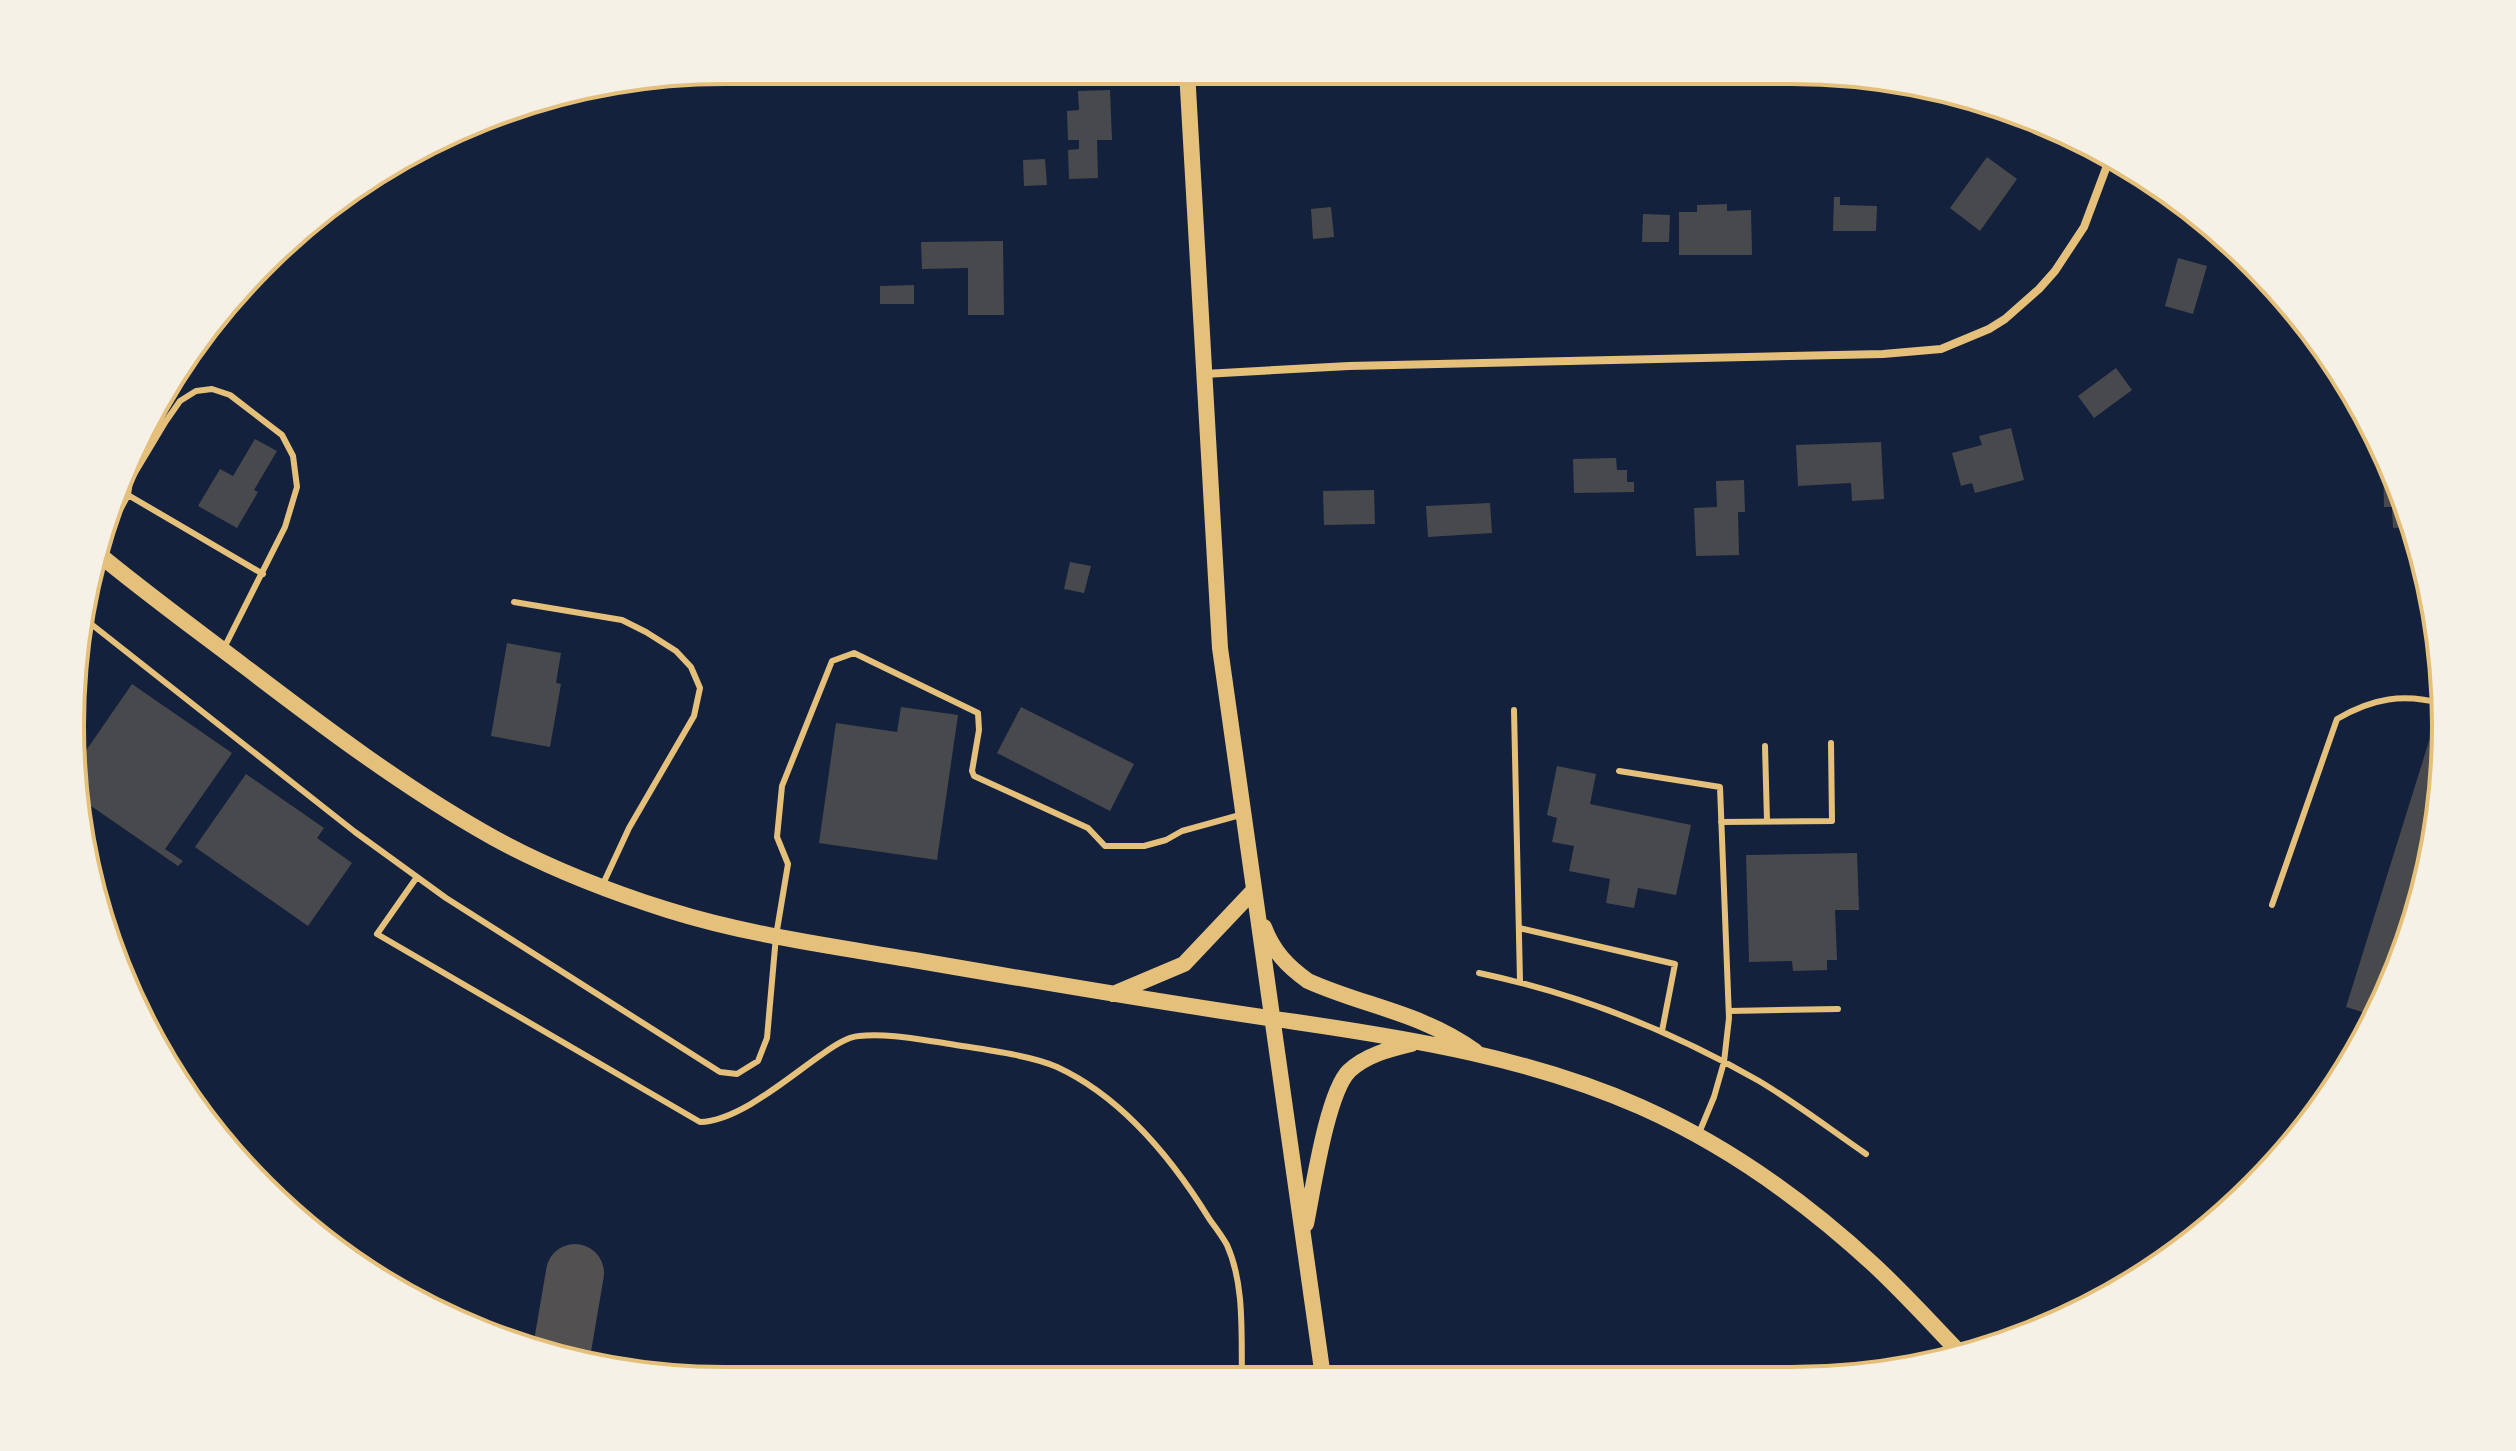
<svg xmlns="http://www.w3.org/2000/svg" width="2516" height="1451" viewBox="0 0 2516 1451" font-family="Raleway,sans-serif">
<style>
.lines{fill:none;stroke-linecap:round;stroke-linejoin:round}
.taxiway{stroke:#525050;stroke-width:58}
.building{fill:#48494c}
.service{stroke:#e5c07b;stroke-width:6}
.minor{stroke:#e5c07b;stroke-width:8}
.secondary{stroke:#e5c07b;stroke-width:16}
.rim{fill:none;stroke:#e5c07b;stroke-width:4}
</style>
<rect width="100%" height="100%" fill="#14213d"/>
<g class="lines">
<!-- taxiway -->
<path class="taxiway" d="M561 1355 575 1273"/>
</g>
<!-- building -->
<path class="building" d="M1110 90 1112 140H1097L1098 178 1069 179 1068 150 1079 149V140H1068L1067 111 1079 110 1078 91Z
M1987 157 2017 179 1980 231 1950 208Z
M1045 159 1047 185 1024 186 1023 160Z
M1834 197H1840V205L1877 206 1876 231H1833Z
M1727 204V211L1751 210 1752 255H1679V212H1697V205Z
M1331 207 1334 237 1313 239 1311 209Z
M1643 214 1670 215 1669 242H1642Z
M1003 241 1004 315H968V268L922 269 921 242Z
M2178 258 2207 266 2193 314 2165 306Z
M914 285V304H880V286Z
M2116 368 2132 390 2094 418 2078 396Z
M2011 428 2024 480 1975 493 1972 483 1961 486 1952 453 1982 445 1979 436Z
M255 439 277 451 254 490 258 492 237 528 198 506 220 469 233 476Z
M1881 442 1884 499 1852 501 1851 483 1798 486 1796 445Z
M2386 454 2413 527 2393 528 2392 507H2384L2383 455Z
M1616 458 1617 470H1627V482H1634V492L1574 493 1573 459Z
M1744 480 1745 512H1738L1739 555 1696 556 1694 508 1717 507 1716 481Z
M1374 490 1375 524 1324 525 1323 491Z
M1490 503 1492 533 1428 537 1426 506Z
M1070 562 1091 566 1084 593 1064 589Z
M507 643 561 653 556 683 561 684 550 747 491 736Z
M132 684 232 753 165 849 183 861 178 866 78 797 72 771Z
M901 707 958 715 937 860 819 843 836 723 897 732Z
M1021 707 1134 764 1110 811 997 753Z
M2435 722 2443 725 2440 812 2411 937 2375 1016 2346 1007Z
M1557 766 1596 774 1590 804 1691 825 1676 895 1638 888 1634 908 1606 903 1610 879 1569 871 1574 846 1552 842 1557 818 1547 815Z
M246 774 324 828 317 838 352 863 308 926 195 847Z
M1857 853 1859 910H1835L1837 960H1827V970L1793 971 1792 961 1749 962 1746 855Z"/>
<g class="lines">
<!-- service -->
<path class="service" d="M128 495 263 574
M106 525 120 510 128 495 130 481 166 421 180 401 196 391 212 389 230 395 282 435 293 456 297 487 285 527 223 650
M514 602 622 620 646 632 676 651 691 667 700 688 694 716 629 828 603 884
M86 620 355 832 446 898 720 1072 737 1074 758 1061 767 1038 776 936 788 864 777 837 782 786 832 661 854 653 978 713 979 730 972 771 974 776 1088 828 1105 846H1144L1166 840 1182 831 1240 815
M1514 710 1520 981
M1765 746 1767 821
M1619 771 1720 787 1729 1018 1724 1062 1714 1097 1699 1133
M1721 822 1832 821 1831 743
M417 877 377 934 700 1122C739 1121 789 1077 821 1055 831 1048 846 1037 859 1036 888 1033 921 1040 950 1044 980 1049 1030 1055 1057 1067 1122 1097 1173 1160 1210 1220 1216 1228 1222 1236 1227 1245 1245 1285 1241 1335 1242 1378
M2272 905 2337 719C2373 698 2403 693 2444 704
M1519 928 1675 964 1662 1031
M1479 973C1578 994 1672 1031 1759 1081 1796 1103 1831 1130 1866 1154
M1729 1011 1838 1009"/>
<!-- minor -->
<path class="minor" d="M1204 374 1349 366 1883 354 1941 349 1989 329 2005 319 2039 289 2055 271 2084 227 2111 155"/>
<!-- secondary -->
<path class="secondary" d="M1187 71 1220 648 1323 1377
M95 551C143 591 194 628 244 666 324 727 406 789 494 838 549 868 608 891 668 910 747 935 832 946 914 960 1041 982 1168 1004 1296 1022 1413 1039 1533 1059 1641 1107 1726 1145 1806 1202 1874 1265 1905 1294 1933 1325 1962 1355
M1264 927C1273 951 1287 966 1308 981 1366 1007 1420 1012 1475 1051
M1113 994 1184 964 1254 890
M1306 1224C1313 1190 1327 1093 1349 1071 1366 1055 1390 1049 1411 1044"/>
</g>
<!-- crop -->
<path d="M0 0H2516V1451H0ZM725 84H1791A641 641 0 0 1 2432 725V726A641 641 0 0 1 1791 1367H725A641 641 0 0 1 84 726V725A641 641 0 0 1 725 84Z" fill="#f6f1e7" fill-rule="evenodd"/>
<path class="rim" d="M725 84H1791A641 641 0 0 1 2432 725V726A641 641 0 0 1 1791 1367H725A641 641 0 0 1 84 726V725A641 641 0 0 1 725 84Z"/>
</svg>
